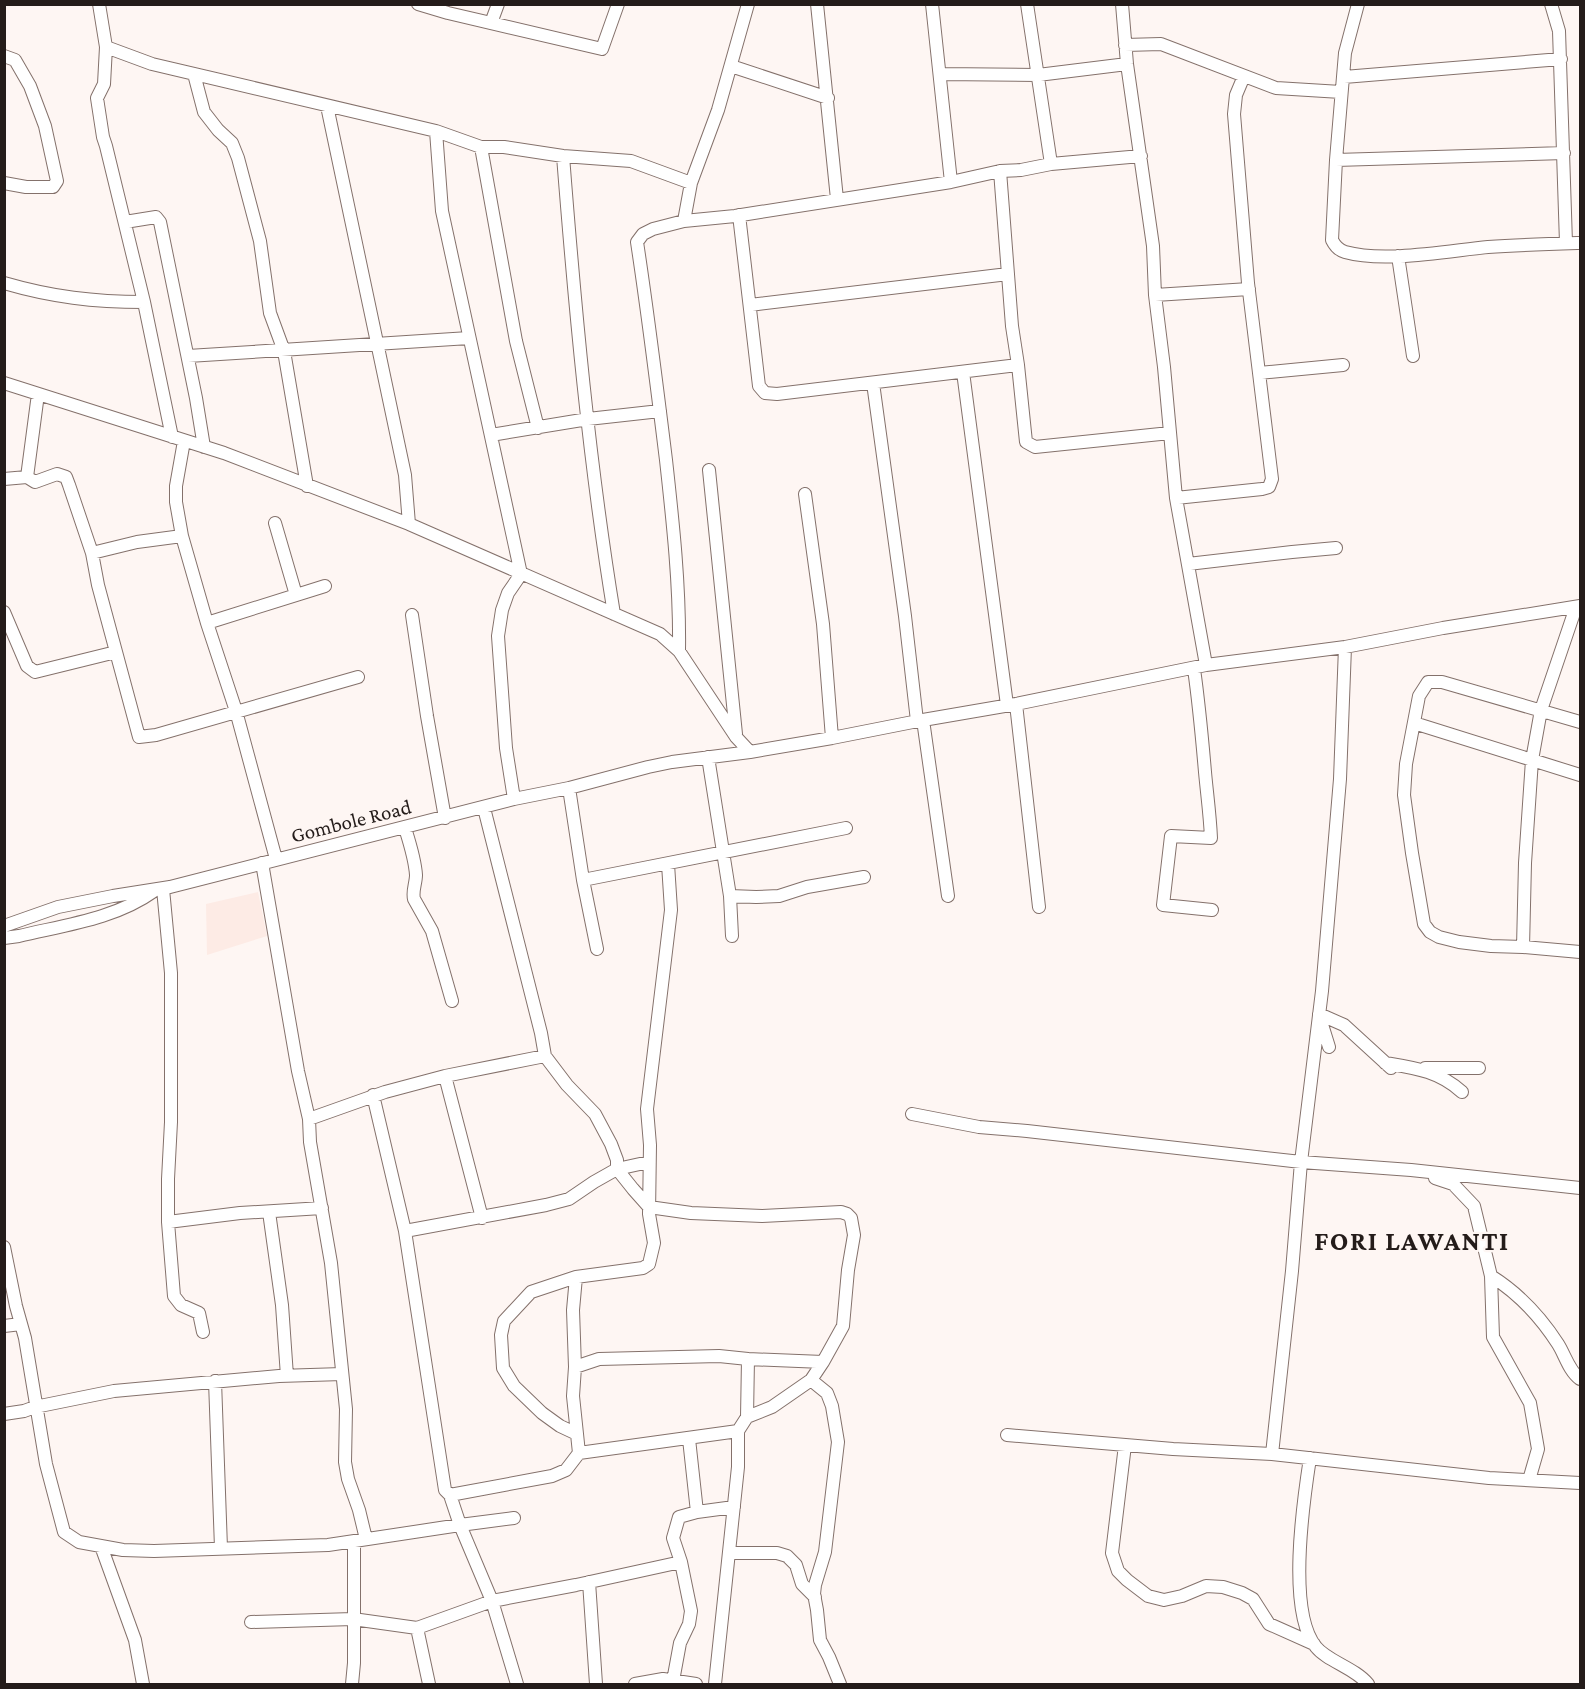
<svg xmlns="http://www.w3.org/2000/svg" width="1585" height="1689" viewBox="0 0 1585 1689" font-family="'Crimson Pro',serif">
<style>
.built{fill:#fdebe5}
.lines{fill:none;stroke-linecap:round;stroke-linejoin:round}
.minor-casing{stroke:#84716b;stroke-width:14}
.minor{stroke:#fff;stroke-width:12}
.labels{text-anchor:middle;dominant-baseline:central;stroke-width:4.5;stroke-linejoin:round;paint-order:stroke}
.street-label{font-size:21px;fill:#241c1a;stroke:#fef6f3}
.district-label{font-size:27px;font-weight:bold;letter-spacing:1.5px;fill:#241c1a;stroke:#fef6f3}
</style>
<rect width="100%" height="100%" fill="#fef6f3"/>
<!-- built -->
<path class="built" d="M258 892 267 936 207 955 206 904Z"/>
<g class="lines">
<defs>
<path id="minor" d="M99 4 106 47 152 64 436 131 481 147H504L563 156 631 161 691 183
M418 4 448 13 602 49 618 4
M817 4 837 199
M932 4 951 182
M1027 4 1051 164
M1122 4 1127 64 1153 246 1155 295 1164 367 1176 498 1206 665
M1358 4 1345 53 1336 160 1332 240C1335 246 1338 250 1345 252 1384 263 1447 251 1488 247 1519 245 1550 244 1580 243
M1551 4 1559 31 1566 243
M491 23 498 4
M1125 45 1161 44 1276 88 1341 92
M106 47 104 84 97 98 103 137 106 146 144 302 172 437
M4 56 15 60 30 86 45 126 57 181 53 187H26L4 183
M731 66 828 98
M194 74 204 112 218 130 232 143 238 158 260 241 270 313 284 351 307 486
M940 74 1038 75 1127 64
M1344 77 1561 59
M327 106 405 475 409 524
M436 131 442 211 521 574 508 593 502 610 498 636 506 748 514 799
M481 147 516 341 538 428
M563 156C575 309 589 462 614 614
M1336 160 1564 153
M1000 171 1012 326 1018 365 1026 442 1035 447 1170 433
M739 215 759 386 765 393 777 394 1018 365
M684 221 691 183 718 110 748 4
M125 222 156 217 160 222 196 398 204 447
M1398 256 1413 356
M4 283C52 297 94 302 144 302
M1155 295 1249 289
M750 305 1008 274
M188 356 469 338
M963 372 1007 705
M1259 373 1343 365
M4 383 224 453 409 524 660 634 679 651 736 737 750 752
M873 383 905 616 917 721
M38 394 27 477 35 482 57 474 66 477 69 485 92 553 98 585 139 737 156 735 358 677
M491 435 588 419 660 411
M709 470 736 734
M4 479 27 477
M805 494 823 624 832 738
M1176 498 1262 489 1269 487 1272 479 1248 283 1234 114 1236 95 1244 76
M275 523 296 595
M182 536 176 502V486L184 441
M92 553 137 542 182 536 207 623 236 711 276 859
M1188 564 1292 552 1336 548
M4 612 27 666 35 672 116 652
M412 615 427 716 445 818
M207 623 325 586
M679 651C680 587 673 523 666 460 657 387 648 314 637 242L643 234 653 229 684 221 735 216 951 182 1000 171 1021 170 1051 164 1141 156
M1194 669C1199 704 1202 737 1205 772 1207 794 1210 815 1211 838L1171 836 1163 905 1212 910
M1016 704 1039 907
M923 720 948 896
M1580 722 1442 682H1428L1419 696 1406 764 1404 795 1412 853 1424 924 1430 932 1439 937 1459 942 1491 946 1523 947 1580 952
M1414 723 1580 775
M708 757 730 896 732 936
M569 788 583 880 597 949
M484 808 541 1033 545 1056 567 1085 595 1114 611 1144 617 1160V1169L633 1189 649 1207 691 1213 762 1216 841 1212 847 1214 851 1218 854 1235 848 1270 843 1326 823 1362 811 1380 772 1407 747 1417
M405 828C410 844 415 859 416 875 416 883 412 891 414 899L432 931 452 1001
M262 863 298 1071 309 1119 310 1142 331 1263 346 1409 345 1462 348 1479 359 1510 366 1539
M583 880 846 828
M163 889 171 973V1122L168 1179V1222L174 1296 181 1305 199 1313 203 1332
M730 896 756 897 779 896 807 887 864 877
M4 926 58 907 113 896 170 887 514 799 569 788 648 767 672 762 750 752 832 738 923 720 1016 704 1206 665 1345 647 1443 628 1580 606
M4 938 19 936C65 925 115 919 154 891
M1523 947 1525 863 1532 760 1541 710 1576 607
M1319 1014 1344 1025 1391 1068
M1320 1018 1329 1047
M1385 1063C1415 1068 1439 1071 1462 1092
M1425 1068H1479
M445 1076 482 1218
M373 1095 405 1231 445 1490 450 1495 460 1525 492 1601 517 1684
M912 1114 979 1127 1027 1131 1301 1162 1411 1170 1580 1188
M309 1119 385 1092 445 1076 545 1056
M1435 1178 1453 1184 1474 1206 1491 1276 1493 1337 1530 1403 1538 1449 1529 1480
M269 1212 282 1305 287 1376
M168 1222 240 1213 322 1208
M405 1231 546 1205 569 1199 594 1182 617 1169 649 1162
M4 1247 16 1306 25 1338 46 1464 64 1532 79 1542 123 1550 154 1551 328 1545 460 1525 514 1518
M1491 1276C1518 1293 1540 1316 1558 1344 1565 1355 1569 1371 1580 1379
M4 1326 21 1324
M748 1359 823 1362
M575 1367 599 1359 719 1356 748 1359 747 1417 738 1431V1467L715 1684
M811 1380 827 1393 832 1406 838 1442 825 1552 815 1585 814 1594 817 1610 820 1640 829 1657 840 1684
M215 1381 221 1548
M4 1414 24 1411 35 1407 114 1391 279 1376 342 1374
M577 1434 560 1426 542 1413 514 1386 503 1368 501 1335 504 1321 531 1292 576 1277 643 1268 649 1264 654 1243 649 1214 650 1145 647 1109 671 910 668 864
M1007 1435 1173 1449 1272 1454 1489 1478 1580 1483
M689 1439 697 1512
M1125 1445 1112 1553 1118 1571 1127 1580 1148 1596 1164 1600 1182 1596 1206 1586 1223 1587 1242 1593 1253 1599 1269 1624 1314 1644
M579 1453 738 1431
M1272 1454 1292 1271 1301 1162 1322 991 1340 779 1345 647
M1310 1458C1303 1503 1287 1612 1316 1647 1327 1661 1355 1668 1368 1684
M450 1495 552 1476 566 1470 579 1453 573 1396 575 1367 573 1310 576 1277
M101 1546 135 1640 143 1684
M730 1553H777L787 1556 796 1565 802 1584 815 1597
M589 1582 596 1684
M251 1622 353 1619 417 1628 492 1601 576 1585 681 1562
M417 1628 429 1684
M673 1681 680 1643 689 1624 691 1611 681 1562 673 1538 679 1517 697 1512 734 1507
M352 1684 354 1663V1541
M635 1684 663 1679 696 1684"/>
</defs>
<!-- minor casing -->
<use href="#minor" class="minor-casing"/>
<!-- minor -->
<use href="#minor" class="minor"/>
</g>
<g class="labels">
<!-- street labels -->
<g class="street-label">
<text transform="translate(351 821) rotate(-14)">Gombole Road</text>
</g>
<!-- district labels -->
<g class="district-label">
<text x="1412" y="1241">FORI LAWANTI</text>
</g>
</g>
<!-- border -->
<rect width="1585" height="1689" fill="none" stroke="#241c1a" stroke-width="12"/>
</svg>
